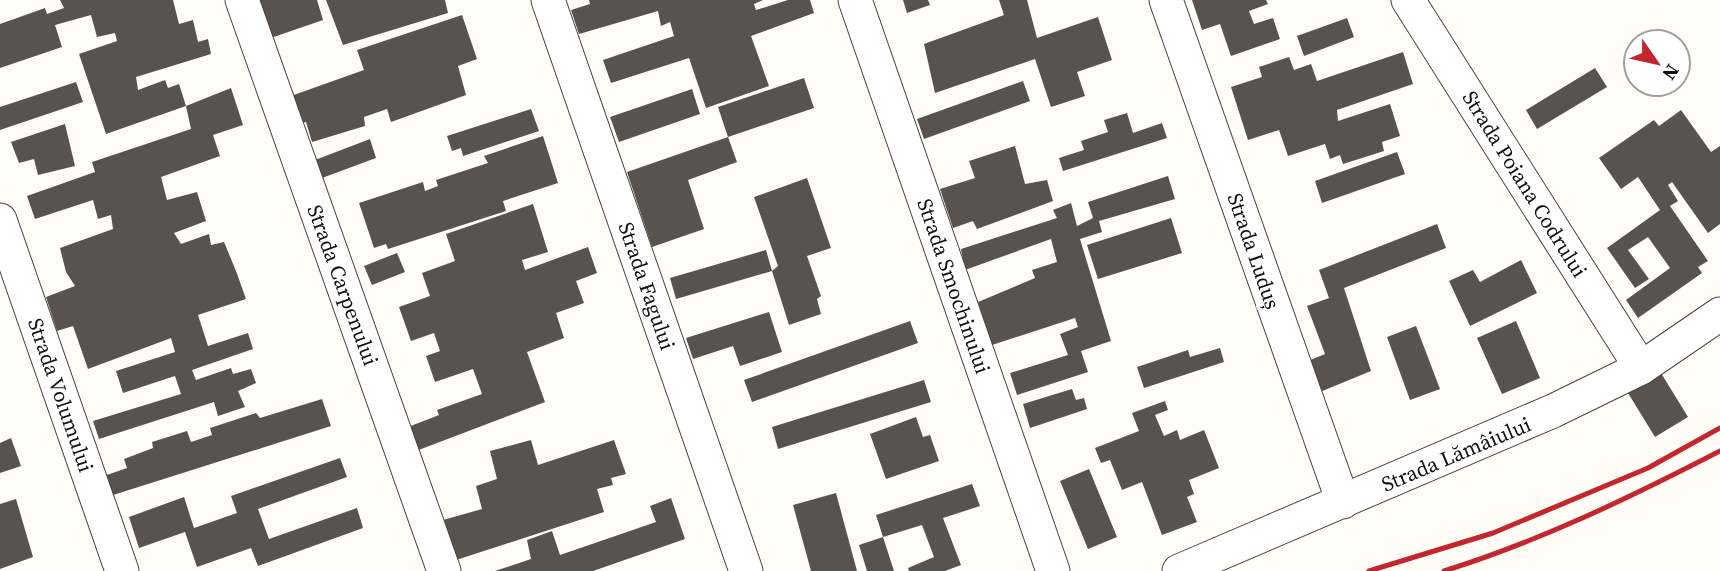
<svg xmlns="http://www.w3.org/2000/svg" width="1720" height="571" viewBox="0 0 1720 571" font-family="'Source Serif 4',serif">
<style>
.building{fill:#5a524d}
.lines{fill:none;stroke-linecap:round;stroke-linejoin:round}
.minor-casing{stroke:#444;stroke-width:35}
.minor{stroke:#fff;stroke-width:33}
.rail{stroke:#c4262e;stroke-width:5}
.labels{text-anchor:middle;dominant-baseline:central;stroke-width:7;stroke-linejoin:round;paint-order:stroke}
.street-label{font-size:21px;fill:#111;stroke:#fff}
</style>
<rect width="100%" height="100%" fill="#fffdf5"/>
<!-- building -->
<path class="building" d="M60 0H173L179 24 193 20 198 42 208 39 211 54 136 77 138 90 165 80 168 88 179 84 186 106 231 88 243 125 213 135 220 156 161 177 167 200 197 192 206 221 174 233 181 244 209 234 211 245 224 242 236 271 246 299 198 315 208 346 248 333 253 349 192 370 196 380 231 368 233 374 251 369 256 383 238 391 245 407 218 416 214 402 99 439 93 421 181 394 175 376 123 393 116 371 175 352 171 338 88 369 73 326 57 331 46 297 75 286 66 272 60 248 113 229 111 215 98 219 93 200 35 219 27 196 95 172 92 162 191 129 186 106 106 134 79 54 117 41 115 33 97 37 91 15 55 25 62 47 0 68V24L45 8 47 14 64 8Z
M256 0H317L323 20 265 40Z
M326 0H445L448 13 343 45Z
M589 0H763L754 4 756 10 788 0H810L814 13 751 36 769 86 706 108 689 58 611 83 603 60 674 36 670 22 661 26 658 11 579 34 571 10 590 4Z
M903 0H928L930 5 907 13Z
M999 0H1027L1037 38 1098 17 1112 60 1077 72 1085 96 1051 107 1035 59 935 93 924 44 1004 15Z
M1192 0H1266L1268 4 1249 11 1254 24 1273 18 1280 39 1231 56 1220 24 1202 30Z
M462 15 477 59 458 66 466 95 391 122 387 109 364 117 365 126 312 142 306 122 298 124 288 97 364 70 357 50Z
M1347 18 1354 37 1304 56 1297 36Z
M1403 52 1413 84 1337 110 1338 121 1390 104 1400 136 1382 142 1384 151 1343 164 1340 155 1330 159 1325 144 1288 156 1279 130 1248 140 1231 87 1262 77 1259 67 1289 57 1294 70 1311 64 1317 81Z
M1595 68 1607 87 1537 129 1526 110Z
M804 78 814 108 728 137 737 162 688 180 704 229 652 247 627 172 728 137 718 107Z
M1023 81 1030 101 924 139 917 119Z
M76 82 83 102 0 130V107Z
M692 89 700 114 619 142 610 117Z
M531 109 539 131 463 156 461 148 452 151 447 136Z
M1681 110 1711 152 1720 146V224L1708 233 1672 182 1668 185 1678 201 1670 206 1708 261 1698 267 1702 273 1638 318 1626 300 1670 268 1648 237 1628 250 1649 279 1635 288 1607 248 1660 210 1638 177 1621 189 1599 158 1654 120 1659 126Z
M1127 113 1133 133 1162 123 1167 138 1063 171 1059 158 1084 150 1081 141 1108 132 1104 120Z
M65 124 75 166 38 175 34 159 19 163 11 142Z
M543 136 558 183 503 201 506 211 388 249 386 244 374 248 359 203 423 182 425 191 438 186 436 180 488 163 484 156Z
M370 139 376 158 322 178 315 160Z
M1015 146 1025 184 1047 180 1053 201 977 229 973 221 953 228 940 189 975 178 969 161Z
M1397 152 1405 174 1322 203 1315 181Z
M1168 176 1175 199 1099 221 1102 232 1080 239 1111 341 1081 351 1088 372 1017 395 1010 373 1068 355 1060 334 1078 327 1075 318 992 345 978 302 1035 278 1032 270 1057 262 1051 239 965 270 961 249 1057 218 1053 210 1071 203 1077 226 1093 218 1088 202Z
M807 178 831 248 807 256 821 296 817 299 821 314 789 325 772 271 778 266 754 197Z
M533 204 548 252 522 260 525 270 588 247 597 273 576 281 584 303 556 313 564 338 527 352 545 402 416 451 408 427 439 415 437 410 482 394 473 369 435 382 426 356 440 351 434 333 411 341 399 307 430 296 422 273 455 261 446 234Z
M1171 218 1182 253 1098 279 1087 245Z
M1437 224 1446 248 1344 288 1371 371 1315 394 1303 363 1325 354 1307 306 1329 298 1319 270Z
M766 250 772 271 676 299 670 278Z
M397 253 405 272 372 285 364 266Z
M1521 260 1537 293 1470 326 1449 281 1473 270 1480 282Z
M769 312 782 352 740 366 733 346 693 359 686 338Z
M910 321 918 343 752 402 744 380Z
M1516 321 1540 378 1502 394 1477 338Z
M1416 326 1440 389 1410 400 1387 337Z
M1220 348 1224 362 1144 388 1137 367 1188 350 1190 357Z
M1661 373 1688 417 1655 437 1628 393Z
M924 380 931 402 778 449 772 427Z
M1072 389 1076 400 1084 398 1087 409 1030 428 1023 404Z
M322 399 331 426 110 496 104 476 127 468 124 459 153 448 152 442 187 431 191 442 212 435 210 428 256 413 260 418Z
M1165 401 1168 410 1155 415 1164 436 1177 430 1180 440 1204 430 1219 468 1189 480 1194 494 1187 497 1197 522 1162 535 1142 482 1122 490 1110 460 1101 463 1095 448 1139 431 1132 413Z
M916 417 923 437 930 435 939 461 886 479 870 434Z
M11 438 21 466 0 473V443Z
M531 440 538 465 614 440 626 474 611 478 613 485 597 489 604 512 450 562 436 522 482 509 476 486 497 479 490 451Z
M340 458 347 477 258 509 269 539 357 508 363 528 258 566 251 548 197 567 185 532 139 548 129 517 184 497 194 528 237 513 231 496Z
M1089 469 1117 537 1088 549 1060 481Z
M972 484 980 506 943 518 961 565 945 571H909L908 568 934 557 922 525 883 537 876 515Z
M836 493 857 571H811L793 505Z
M671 498 685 539 593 571H495L531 559 527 540 552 531 560 555 656 522 650 506Z
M16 499 33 557 0 569V504Z
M883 537 894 571H867L859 545Z"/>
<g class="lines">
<defs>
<path id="minor" d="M242 0 444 571
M548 0 746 571
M855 0 1053 571
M1166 0 1343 502
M1408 0 1641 368
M0 220 122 571
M1179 571 1553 411 1641 368 1720 314"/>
</defs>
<!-- minor casing -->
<use href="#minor" class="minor-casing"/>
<!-- minor -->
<use href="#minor" class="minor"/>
<!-- rail -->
<path class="rail" d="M1369 571 1493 533 1648 468 1720 428
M1444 571C1540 541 1631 497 1720 451"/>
</g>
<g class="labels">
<!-- street labels -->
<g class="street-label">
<text transform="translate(1525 184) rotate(58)">Strada Poiana Codrului</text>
<text transform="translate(1254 251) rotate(71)">Strada Luduș</text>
<text transform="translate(343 285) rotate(70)">Strada Carpenului</text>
<text transform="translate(647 286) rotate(71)">Strada Fagului</text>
<text transform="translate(954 286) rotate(71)">Strada Smochinului</text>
<text transform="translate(61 395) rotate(71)">Strada Volumului</text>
<text transform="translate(1456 454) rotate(-23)">Strada Lămâiului</text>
</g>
</g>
<!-- north arrow -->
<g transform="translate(1657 63) rotate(124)"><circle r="33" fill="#ffffff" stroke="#a0a0a0" stroke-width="2"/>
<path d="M0-5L12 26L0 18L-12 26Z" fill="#c4262e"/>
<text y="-10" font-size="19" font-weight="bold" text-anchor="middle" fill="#111111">N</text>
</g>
</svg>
